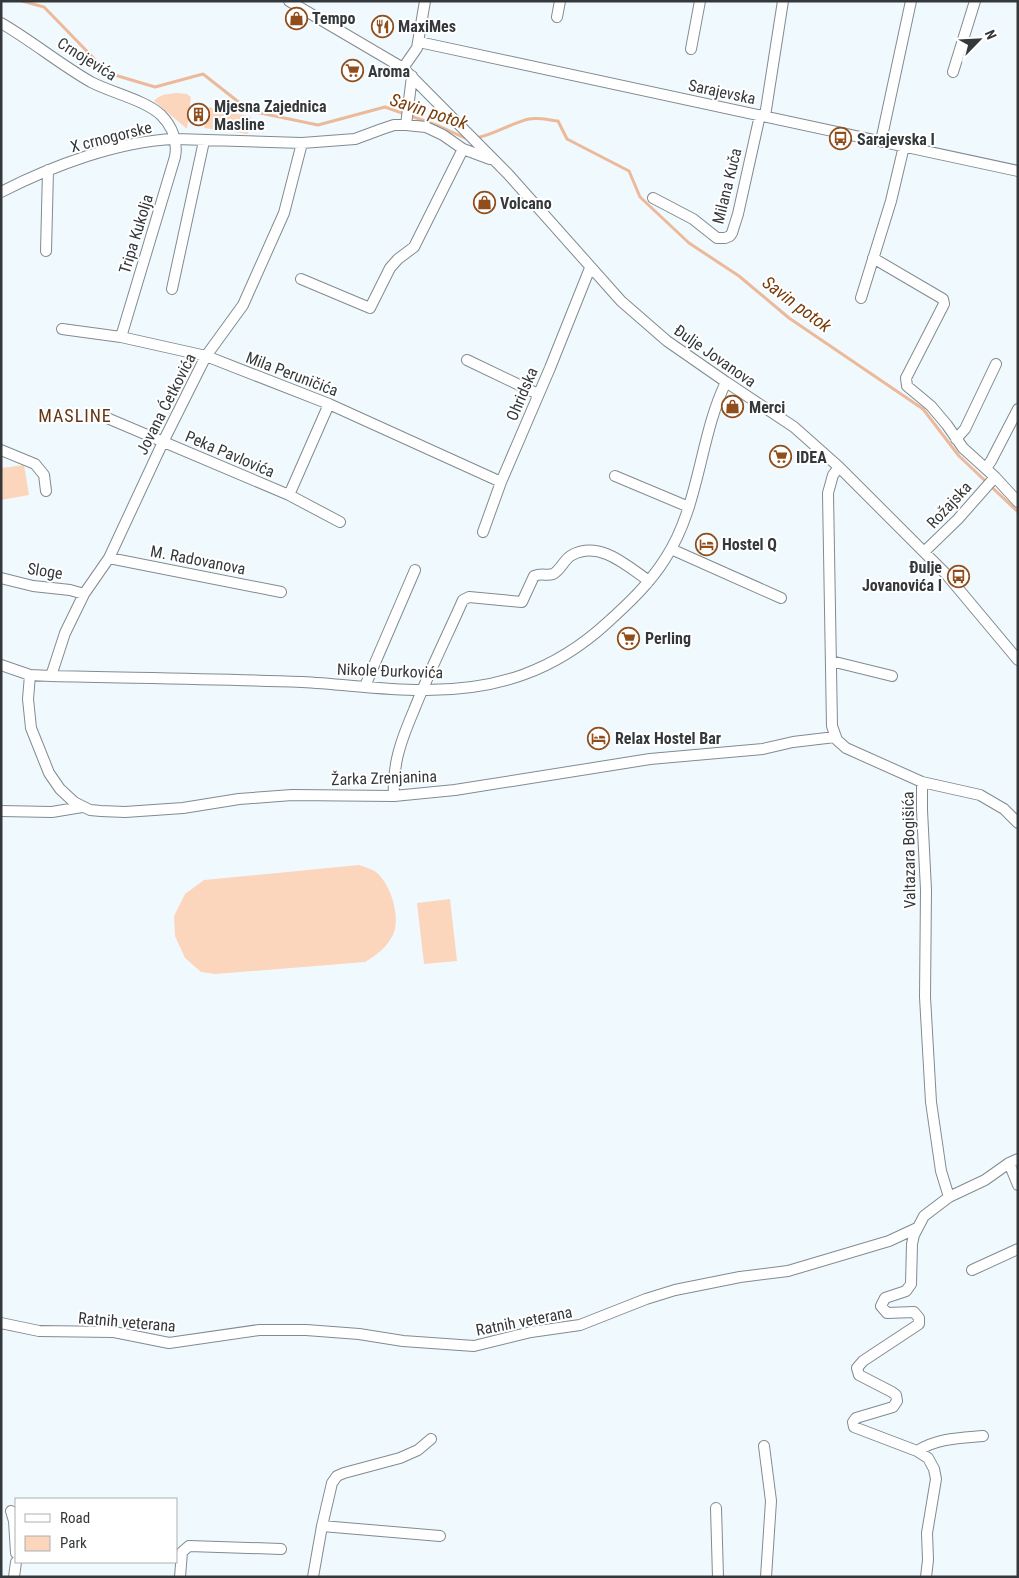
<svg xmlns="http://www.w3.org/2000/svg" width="1019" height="1578" viewBox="0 0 1019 1578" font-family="'Roboto Condensed',sans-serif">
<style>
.green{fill:#fcd5bd}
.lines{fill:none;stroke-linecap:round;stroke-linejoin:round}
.stream{stroke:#ecb99a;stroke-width:3}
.minor-casing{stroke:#828b8f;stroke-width:12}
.minor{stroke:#fff;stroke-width:10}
.labels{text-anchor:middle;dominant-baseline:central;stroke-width:4;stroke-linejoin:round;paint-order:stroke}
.poi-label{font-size:16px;font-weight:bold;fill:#34383a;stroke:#fff;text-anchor:start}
.street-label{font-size:16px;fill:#34383a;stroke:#fff}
.water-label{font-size:18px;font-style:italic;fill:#7a3d0a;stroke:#fff}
.neighbourhood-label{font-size:18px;letter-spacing:1px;fill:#643615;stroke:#fff}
</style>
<rect width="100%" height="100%" fill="#f0fafe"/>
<!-- green -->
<path class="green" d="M177 93 187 94 191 97 187 129 154 101C160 94 168 94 177 93Z
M209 107 251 117 248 134 204 128Z
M24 465 29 495 1 500V468Z
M359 865C364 867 373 869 377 873 391 885 401 917 393 935 387 947 377 955 365 962L215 974 201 972 185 958 175 936 174 916 185 894 204 880Z
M450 899 457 961 424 964 417 903Z"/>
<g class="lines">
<!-- stream -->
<path class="stream" d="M22 1 44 7 108 73 155 87 203 74 250 111 318 125 385 107 439 126 467 139
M476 138C494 135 511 123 529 119 538 117 549 120 558 121L567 139 629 171 640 197 689 243 739 276 789 318 923 409 959 456 1018 512"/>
<defs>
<path id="minor" d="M289 1 403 68 508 174 621 301 667 341 726 382 794 427 839 467 946 574 1018 660
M557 17 560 1
M1 23C32 41 61 65 91 82 112 93 145 100 161 115 172 126 178 141 175 157L121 337
M419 42 1018 171
M691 49 700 1
M403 68 417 48 425 1
M953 72 975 1
M765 116 783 1
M406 125 412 76
M881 141 911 1
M1 192C52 166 118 141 175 139L302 143 355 139 382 129 394 125H406L426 127 443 135 463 149 490 159
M653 198 693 219 717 238H725L730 236 732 233 738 214 760 115
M46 251 48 170
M873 258 943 299 944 304 906 378 907 386 931 406 947 425 963 448 995 477 1018 502
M301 279 370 308 390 268 398 259 414 247 463 149
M172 289 204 141
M861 298 891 201 904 146
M62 329 121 337 206 356 329 404 501 482
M467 360 538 394
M107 418 289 495 340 522
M956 439 965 429 996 364
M1 450 35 464 44 475 46 491
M839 467 833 475 828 493 832 726 837 740 846 748 922 782 980 795 1004 809 1018 823
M986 468 991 461 1018 409
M615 476 689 507
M289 495 329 404
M483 532 501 482 550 368 590 268
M671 549 781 598
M924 552 958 519 995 477
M109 558 281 592
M1 578 33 586 70 590 84 594
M831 661 892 676
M1 665 30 675 51 676C135 678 219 679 302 682 342 684 382 690 421 690 495 691 554 672 608 622 629 603 650 583 665 559 700 506 699 438 726 382
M30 675 28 699 31 728 49 773 60 789 74 802 90 810 101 811 125 812 183 808 239 799 292 795 394 796 455 790 650 759 763 749 793 742 835 737
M51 676 65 633 84 594 109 558 163 442 206 356 243 305 284 213 302 143
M365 686 415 570
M922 782V810L926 890 925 997 931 1102 941 1171 949 1197
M394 796C392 764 402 738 414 710 429 672 447 636 463 600L469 597 522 602 534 576C541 573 547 576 553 574 561 570 564 559 572 555 600 540 627 566 649 581
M1 811 52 812 82 807
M1009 1163 1018 1185
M972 1270 1018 1249
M1 1323 39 1331 114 1332 169 1343 259 1330H306L359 1334 403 1341 474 1346 531 1332 580 1325 646 1299 675 1290 740 1277 788 1271 889 1241 917 1228
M764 1446 771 1501 766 1577
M917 1451C938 1438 960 1438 983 1436
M716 1508 718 1577
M11 1511 14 1521 16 1553
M322 1526 440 1536
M14 1577 16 1562
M180 1577 182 1552 189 1546 281 1549
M313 1577 322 1526 332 1483 337 1476 344 1473 400 1458 418 1450 431 1439
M926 1577 928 1560 927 1533 936 1479 934 1469 928 1458 917 1451 854 1427 853 1422 856 1418 893 1407 897 1401 896 1395 892 1392 859 1375 857 1368 863 1361 919 1324V1318L914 1312 887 1313 881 1306 885 1298 906 1291 911 1284 912 1244 914 1235 924 1216 949 1197 985 1180 1009 1163 1018 1159"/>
</defs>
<!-- minor casing -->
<use href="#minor" class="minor-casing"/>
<!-- minor -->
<use href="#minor" class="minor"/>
</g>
<!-- icons -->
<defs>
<symbol id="shop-ring" viewBox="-11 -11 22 22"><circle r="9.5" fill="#fff" stroke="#904e1c" stroke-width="1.5"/><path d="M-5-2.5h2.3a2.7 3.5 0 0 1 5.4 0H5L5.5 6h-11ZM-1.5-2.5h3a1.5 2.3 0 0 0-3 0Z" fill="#904e1c"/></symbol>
<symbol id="restaurant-ring" viewBox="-11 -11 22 22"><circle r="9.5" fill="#fff" stroke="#904e1c" stroke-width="1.5"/><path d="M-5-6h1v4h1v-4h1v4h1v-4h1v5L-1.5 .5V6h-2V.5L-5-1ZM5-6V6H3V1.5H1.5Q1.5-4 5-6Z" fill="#904e1c"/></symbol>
<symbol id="supermarket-ring" viewBox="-11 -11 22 22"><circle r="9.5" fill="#fff" stroke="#904e1c" stroke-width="1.5"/><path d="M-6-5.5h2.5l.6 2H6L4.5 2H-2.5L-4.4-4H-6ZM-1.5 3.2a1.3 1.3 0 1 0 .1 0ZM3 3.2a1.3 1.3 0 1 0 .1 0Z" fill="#904e1c"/></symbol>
<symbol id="building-ring" viewBox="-11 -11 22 22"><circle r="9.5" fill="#fff" stroke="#904e1c" stroke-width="1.5"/><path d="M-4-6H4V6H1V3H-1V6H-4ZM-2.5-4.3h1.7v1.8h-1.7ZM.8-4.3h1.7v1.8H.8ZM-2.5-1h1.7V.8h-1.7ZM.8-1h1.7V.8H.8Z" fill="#904e1c"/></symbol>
<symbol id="bus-ring" viewBox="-11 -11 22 22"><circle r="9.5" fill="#fff" stroke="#904e1c" stroke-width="1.5"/><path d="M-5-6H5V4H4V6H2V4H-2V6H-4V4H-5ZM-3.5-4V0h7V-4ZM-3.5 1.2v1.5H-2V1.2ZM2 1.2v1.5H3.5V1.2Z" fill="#904e1c"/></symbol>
<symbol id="hotel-ring" viewBox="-11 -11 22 22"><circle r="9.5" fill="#fff" stroke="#904e1c" stroke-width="1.5"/><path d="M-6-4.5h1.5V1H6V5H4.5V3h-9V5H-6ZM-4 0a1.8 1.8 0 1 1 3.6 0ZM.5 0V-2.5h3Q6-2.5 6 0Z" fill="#904e1c"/></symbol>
</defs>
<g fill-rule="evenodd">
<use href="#shop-ring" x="284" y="6" width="25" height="25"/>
<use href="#restaurant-ring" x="370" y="14" width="25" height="25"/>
<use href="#supermarket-ring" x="340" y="58" width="25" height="25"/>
<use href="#building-ring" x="186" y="102" width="25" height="25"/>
<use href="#bus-ring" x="828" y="126" width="25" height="25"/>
<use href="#shop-ring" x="472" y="190" width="25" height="25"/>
<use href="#shop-ring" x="720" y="394" width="25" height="25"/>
<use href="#supermarket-ring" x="768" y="444" width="25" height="25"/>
<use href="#hotel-ring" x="694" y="532" width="25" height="25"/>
<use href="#bus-ring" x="946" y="564" width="25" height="25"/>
<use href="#supermarket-ring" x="616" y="626" width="25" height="25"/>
<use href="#hotel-ring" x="586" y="726" width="25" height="25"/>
</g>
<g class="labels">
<!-- poi labels -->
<g class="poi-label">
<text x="312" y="18">Tempo</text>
<text x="398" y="26">MaxiMes</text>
<text x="368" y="71">Aroma</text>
<text x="214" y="106">Mjesna Zajednica<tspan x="214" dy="18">Masline</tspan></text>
<text x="857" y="139">Sarajevska I</text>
<text x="500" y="203">Volcano</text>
<text x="749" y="407">Merci</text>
<text x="796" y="457">IDEA</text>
<text x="722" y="544">Hostel Q</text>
<text x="942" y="567" text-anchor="end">Đulje<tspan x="942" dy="18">Jovanovića I</tspan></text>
<text x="645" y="638">Perling</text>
<text x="615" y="738">Relax Hostel Bar</text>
</g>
<!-- street labels -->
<g class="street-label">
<text transform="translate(87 59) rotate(32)">Crnojevića</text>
<text transform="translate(722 92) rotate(12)">Sarajevska</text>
<text transform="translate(111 137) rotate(-14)">X crnogorske</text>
<text transform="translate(727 186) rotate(-76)">Milana Kuča</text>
<text transform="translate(136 234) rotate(-73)">Tripa Kukolja</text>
<text transform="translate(715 356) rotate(35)">Đulje Jovanova</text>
<text transform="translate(292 374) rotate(21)">Mila Peruničića</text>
<text transform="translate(522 394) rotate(-67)">Ohridska</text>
<text transform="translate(166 404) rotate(-63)">Jovana Ćetkovića</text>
<text transform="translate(230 454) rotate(23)">Peka Pavlovića</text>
<text transform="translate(949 505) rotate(-47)">Rožajska</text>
<text transform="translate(198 560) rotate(11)">M. Radovanova</text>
<text transform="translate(45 571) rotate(9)">Sloge</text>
<text transform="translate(390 671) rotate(2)">Nikole Đurkovića</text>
<text transform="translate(384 778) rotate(-2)">Žarka Zrenjanina</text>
<text transform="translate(909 850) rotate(-91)">Valtazara Bogišića</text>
<text transform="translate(524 1321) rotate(-11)">Ratnih veterana</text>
<text transform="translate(127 1322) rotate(5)">Ratnih veterana</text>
</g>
<!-- water labels -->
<g class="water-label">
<text transform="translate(429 111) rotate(18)">Savin potok</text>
<text transform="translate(797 304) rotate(37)">Savin potok</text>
</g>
<!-- neighbourhood labels -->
<g class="neighbourhood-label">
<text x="75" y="415">MASLINE</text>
</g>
</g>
<!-- border -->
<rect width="1019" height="1578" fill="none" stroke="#34383a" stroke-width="5"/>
<!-- legend -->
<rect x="15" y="1498" width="162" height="65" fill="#ffffff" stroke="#aeafb0"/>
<rect x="25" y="1514" width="25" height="8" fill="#ffffff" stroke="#aeafb0"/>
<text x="60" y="1523" font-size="15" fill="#34383a">Road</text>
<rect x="25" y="1536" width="25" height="15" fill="#fcd5bd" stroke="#aeafb0"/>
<text x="60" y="1548" font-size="15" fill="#34383a">Park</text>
<!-- north arrow -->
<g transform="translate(979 40) rotate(66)" stroke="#ffffff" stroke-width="4" paint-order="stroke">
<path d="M0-4L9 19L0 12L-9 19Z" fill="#34383a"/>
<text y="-8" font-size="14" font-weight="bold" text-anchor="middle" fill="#34383a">N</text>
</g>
</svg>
